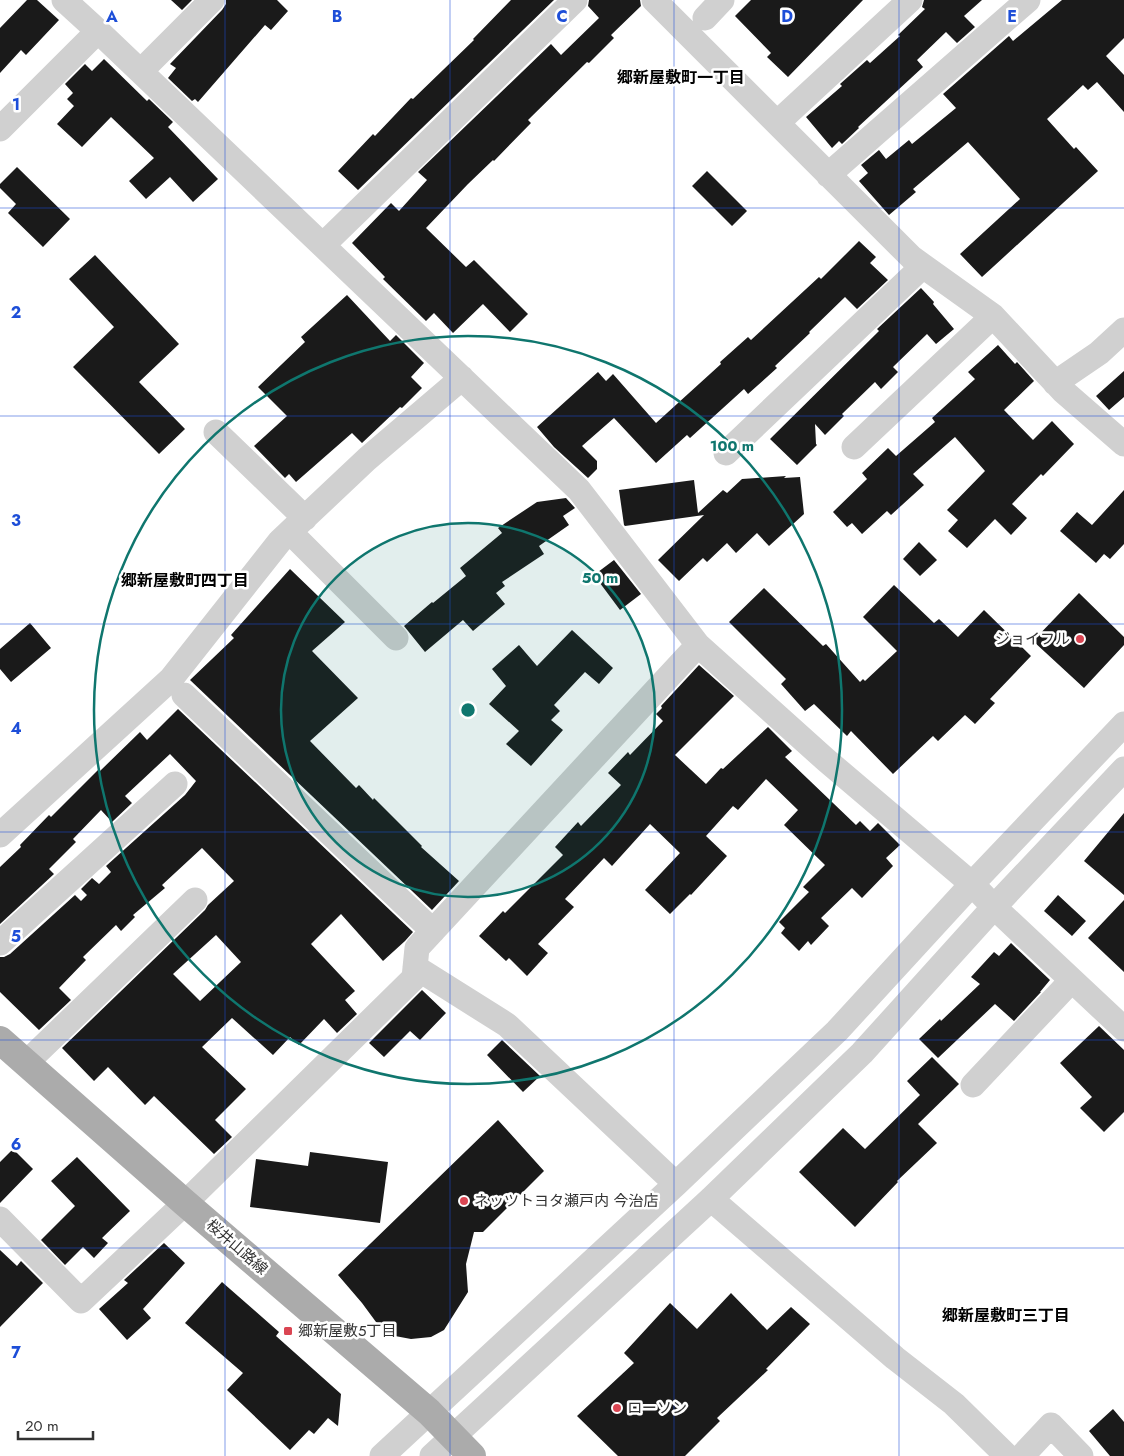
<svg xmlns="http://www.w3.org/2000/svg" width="1124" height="1456" viewBox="0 0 1124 1456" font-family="Jost,'Noto Sans JP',sans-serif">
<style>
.building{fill:#1a1a1a;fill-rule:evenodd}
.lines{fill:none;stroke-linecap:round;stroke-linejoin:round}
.minor{stroke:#d0d0d0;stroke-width:25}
.major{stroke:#ababab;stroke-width:28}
.grid{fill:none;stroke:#1d4ed8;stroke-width:1;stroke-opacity:0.55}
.ring{fill:none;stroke:#0f766e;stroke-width:2.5}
.poi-dot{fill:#da4552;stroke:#fff;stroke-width:2}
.labels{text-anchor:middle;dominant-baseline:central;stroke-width:5;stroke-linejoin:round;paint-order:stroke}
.poi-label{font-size:15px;fill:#333;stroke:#fff;text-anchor:start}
.street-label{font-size:15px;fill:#333;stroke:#fff}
.neighbourhood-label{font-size:16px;font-weight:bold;fill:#000;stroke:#fff}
.grid-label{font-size:16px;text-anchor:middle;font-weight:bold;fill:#1d4ed8;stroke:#fff;stroke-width:5;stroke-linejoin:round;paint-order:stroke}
.centre{fill:#0f766e;stroke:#fff;stroke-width:2.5}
.ring-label{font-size:15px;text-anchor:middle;font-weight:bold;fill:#0f766e;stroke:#fff;stroke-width:5;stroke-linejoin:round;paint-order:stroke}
</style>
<rect width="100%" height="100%" fill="#fff"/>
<!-- building -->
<path class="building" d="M27 0H37L59 20 26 55 21 50 0 73V28Z
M171 0H192L182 10Z
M226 0H277L288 11 271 30 265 25 198 102 195 99 192 101 168 78 176 68 170 64 222 10 226 4Z
M511 0H554L358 190 338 171 373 134 375 136 411 98 413 99 474 40 473 39Z
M589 0H640L641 6 611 35 614 38 589 63 587 62 528 120 531 123 494 161 493 160 468 184 426 228 466 267 474 260 528 314 510 332 483 304 453 333 434 313 426 321 383 279 385 277 352 243 391 203 399 211 427 180 418 172 551 44 561 55 599 18 588 6Z
M751 0H863L788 77 767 57 771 53 735 16Z
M924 0H982L964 16 975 27 957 43 946 32 917 60 923 67 858 127 859 128 842 144 839 141 832 148 806 117 842 86 840 84 867 60 870 63 900 36 898 35 925 9 922 7Z
M1062 0H1124V38L1106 56 1124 75V112L1097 82 1088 90 1083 85 1047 119 1074 149 1076 147 1098 171 982 277 960 254 1020 199 968 142 913 189 916 192 889 215 859 181 868 173 861 165 879 150 886 159 909 140 912 144 956 108 943 94 1009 36 1013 41Z
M104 59 147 101 149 99 173 122 168 127 218 179 193 202 170 177 146 199 129 181 154 158 111 117 82 147 57 124 74 106 67 99 73 93 65 84 85 64 92 71Z
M17 167 70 219 43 247 8 213 16 204 0 188V184Z
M707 171 747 211 732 226 692 186Z
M859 241 876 257 870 263 888 280 857 309 845 297 809 332 810 333 775 366 777 368 748 394 744 389 690 438 687 435 656 463 614 418 582 446 597 461V469L588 478 554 447 537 427 598 372 606 381 613 374 656 423 721 364 720 362 748 337 751 340 819 277 821 279Z
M95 255 179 344 139 382 185 429 159 454 73 367 114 327 69 279Z
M921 288 934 302 933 304 954 329 936 344 927 334 893 367 898 372 881 389 875 382 842 414 844 416 825 435 815 424 816 444 817 445 797 465 770 439 879 331 877 329Z
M347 295 390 341 396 335 424 363 411 377 422 388 402 408 400 407 362 443 352 433 296 482 289 474 285 478 254 446 287 416 258 387 305 342 301 337Z
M998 345 1015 364 1017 362 1034 381 1004 410 1033 440 1052 421 1074 444 1043 476 1041 474 1012 504 1027 518 1011 535 995 519 967 548 948 531 958 520 947 510 985 471 955 437 913 474 924 485 891 515 887 511 862 534 852 523 847 527 833 512 867 479 862 473 888 448 896 456 935 422 932 418 975 379 968 372Z
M1124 371V397L1109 410 1096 396Z
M786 476 784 478 800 477 804 514 769 546 757 533 736 553 727 543 707 562 703 558 679 581 658 560 704 515 625 526 624 525 619 490 694 480 698 513 723 490 727 493 742 479Z
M1124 490V544L1110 559 1104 554 1096 563 1060 531 1077 512 1092 525Z
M566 498 575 508 563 516 569 525 539 546 544 554 502 582 505 586 496 593 505 604 473 631 463 620 425 652 404 626 432 602 433 603 466 576 460 568 502 533 498 528 537 502Z
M919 542 937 560 920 576 903 559Z
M614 560 641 594 620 610 594 575Z
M290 569 345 622 312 651 358 698 310 741 356 788 359 785 373 800 374 798 422 846 421 847 459 881 432 910 190 680 234 638 231 635Z
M894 585 934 623 939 619 958 637 984 610 1031 656 990 699 995 703 975 724 965 715 938 741 933 736 893 774 851 731 847 736 814 704 805 711 781 684 786 679 729 622 764 588 823 646 826 644 860 682 863 679 865 681 897 651 863 617Z
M1079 593 1124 637V645L1084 688 1033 641Z
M30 623 51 648 11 682 0 669V649Z
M572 630 613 668 599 684 585 672 554 705 560 711 551 720 563 730 531 766 506 744 519 731 489 704 506 686 492 669 519 645 537 666Z
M699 665 734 696 675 755 706 784 721 768 723 769 768 727 792 751 785 757 856 825 860 821 870 831 878 823 900 845 886 858 893 866 862 898 852 888 821 918 829 926 811 945 808 941 799 951 781 933 785 928 779 922 809 892 803 887 825 865 784 825 798 810 766 779 738 810 733 806 706 836 727 856 691 895 690 894 670 914 645 890 680 853 650 824 612 866 604 858 565 899 574 907 538 944 548 953 527 976 509 958 506 961 479 936 503 911 505 913 563 855 555 847 578 822 581 826 621 785 608 773 628 752 630 755 663 721 656 714 662 708 661 706Z
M178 709 413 932 405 941 383 961 341 914 311 944 355 991 345 1000 357 1014 337 1033 324 1019 299 1045 290 1037 273 1055 232 1018 202 1047 246 1089 215 1120 232 1137 214 1154 154 1096 145 1105 108 1067 94 1081 62 1048 205 910 208 905 234 881 202 848 162 885 165 888 133 915 135 917 121 931 116 925 83 957 86 960 59 988 71 1000 39 1030 0 992V957H4L10 954 75 895 81 901 87 895 81 889 92 878 99 884 111 872 106 866 185 795 196 781 170 754 125 796 132 803 112 822 101 810 73 839 76 842 49 869 54 874 0 924V867L21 847 20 845 49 815 51 817 99 769 100 771 140 732 147 740ZM216 935 241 962 200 1001 173 974Z
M1124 813V895L1084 861Z
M1058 895 1086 921 1072 936 1044 911Z
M1124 900V972L1088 938Z
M1011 943 1050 980 1040 992H1041L1014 1021 995 1004 938 1058 919 1039 940 1019 941 1021 980 984 971 977 994 952 999 956Z
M422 990 446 1013 420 1040 410 1031 384 1057 369 1043Z
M1099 1026 1124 1050V1112L1104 1132 1080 1108 1092 1097 1060 1063Z
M502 1040 540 1076 523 1092 487 1055Z
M932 1057 959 1084 918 1124 937 1143 897 1181 898 1182 855 1227 799 1172 843 1128 865 1149 920 1095 907 1081Z
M498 1120 544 1171 483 1232H474L466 1264 468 1292 444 1330 431 1337 411 1339 395 1336 376 1322 362 1303 338 1275Z
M13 1149 33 1169 0 1203V1162Z
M310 1152 388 1162 380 1223 250 1207 256 1159 308 1166Z
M77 1157 130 1211 102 1238 108 1243 94 1258 83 1247 65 1265 41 1240 75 1206 51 1181Z
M164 1243 185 1263 143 1309 151 1318 127 1340 99 1309 128 1283 124 1280Z
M0 1250 17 1266 21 1261 43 1283 0 1327Z
M222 1282 279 1332 276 1336 341 1394 338 1426 328 1418 314 1434 309 1430 290 1450 227 1390 243 1373 185 1323Z
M731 1293 767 1330 791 1307 810 1324 766 1369 768 1370 717 1418 720 1421 685 1456H618L577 1416 634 1363 624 1353 670 1303 697 1329Z
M1113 1409 1124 1422V1456H1110L1089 1431Z"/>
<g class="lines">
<!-- minor -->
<path class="minor" d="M64 0 98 31 579 490 698 645 826 760 972 884 994 907 1124 1029
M654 0 912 258 993 316 1063 391 1124 444
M705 18 722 0
M141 71 212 0
M777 123 910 0
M0 129 98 31
M828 175 1028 0
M323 245 575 0
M1055 383 1099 353 1124 330
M216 432 305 518
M854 447 993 316
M726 453 923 266
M290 532 396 638
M184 695 433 931
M0 835 171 679 280 541 367 459 462 378
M0 943 175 784
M415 967 507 1025 676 1184
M26 1063 195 900
M973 1085 1072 980
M711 1199 895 1358 954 1404 1007 1456
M0 1219 81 1301 185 1203 414 978 417 948 698 645
M382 1456 676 1184 837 1031 972 884 1124 724
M432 1456 711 1199 862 1053 994 907 1124 769
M1022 1456 1051 1425 1081 1456"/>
<!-- major -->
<path class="major" d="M0 1040 185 1203 429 1412 472 1456"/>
</g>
<!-- grid -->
<path class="grid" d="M225 0V1456M450 0V1456M674 0V1456M899 0V1456M0 208H1124M0 416H1124M0 624H1124M0 832H1124M0 1040H1124M0 1248H1124"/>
<!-- distance rings -->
<circle cx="468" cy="710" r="187" fill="#0f766e" fill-opacity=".12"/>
<g class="ring">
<circle cx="468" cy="710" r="187"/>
<circle cx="468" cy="710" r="374"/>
</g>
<!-- markers -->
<g class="poi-dot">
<circle cx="1080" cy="639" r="5"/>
<circle cx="464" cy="1201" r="5"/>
<rect x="283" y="1326" width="10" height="10" rx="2.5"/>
<circle cx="617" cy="1408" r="5"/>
</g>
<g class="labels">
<!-- poi labels -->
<g class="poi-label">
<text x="1070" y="639" text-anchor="end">ジョイフル</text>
<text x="474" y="1201">ネッツトヨタ瀬戸内 今治店</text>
<text x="298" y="1331">郷新屋敷5丁目</text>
<text x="627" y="1408">ローソン</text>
</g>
<!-- street labels -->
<g class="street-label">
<text transform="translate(237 1247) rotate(41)">桜井山路線</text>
</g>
<!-- neighbourhood labels -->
<g class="neighbourhood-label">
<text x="681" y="77">郷新屋敷町一丁目</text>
<text x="185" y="580">郷新屋敷町四丁目</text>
<text x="1006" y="1315">郷新屋敷町三丁目</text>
</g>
</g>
<g class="grid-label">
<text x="112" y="22">A</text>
<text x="337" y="22">B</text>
<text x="562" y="22">C</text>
<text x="787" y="22">D</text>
<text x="1012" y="22">E</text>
<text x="16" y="110">1</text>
<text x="16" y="318">2</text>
<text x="16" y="526">3</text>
<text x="16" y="734">4</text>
<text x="16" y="942">5</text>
<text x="16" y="1150">6</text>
<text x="16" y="1358">7</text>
</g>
<circle cx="468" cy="710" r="8" class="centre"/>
<g class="ring-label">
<text x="732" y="451">100 m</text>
<text x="600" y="583">50 m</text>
</g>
<!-- scale -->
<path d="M18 1431v8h75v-8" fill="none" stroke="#333333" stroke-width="2.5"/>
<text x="25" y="1431" font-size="15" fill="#333333" stroke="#ffffff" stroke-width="4" paint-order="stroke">20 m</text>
</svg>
